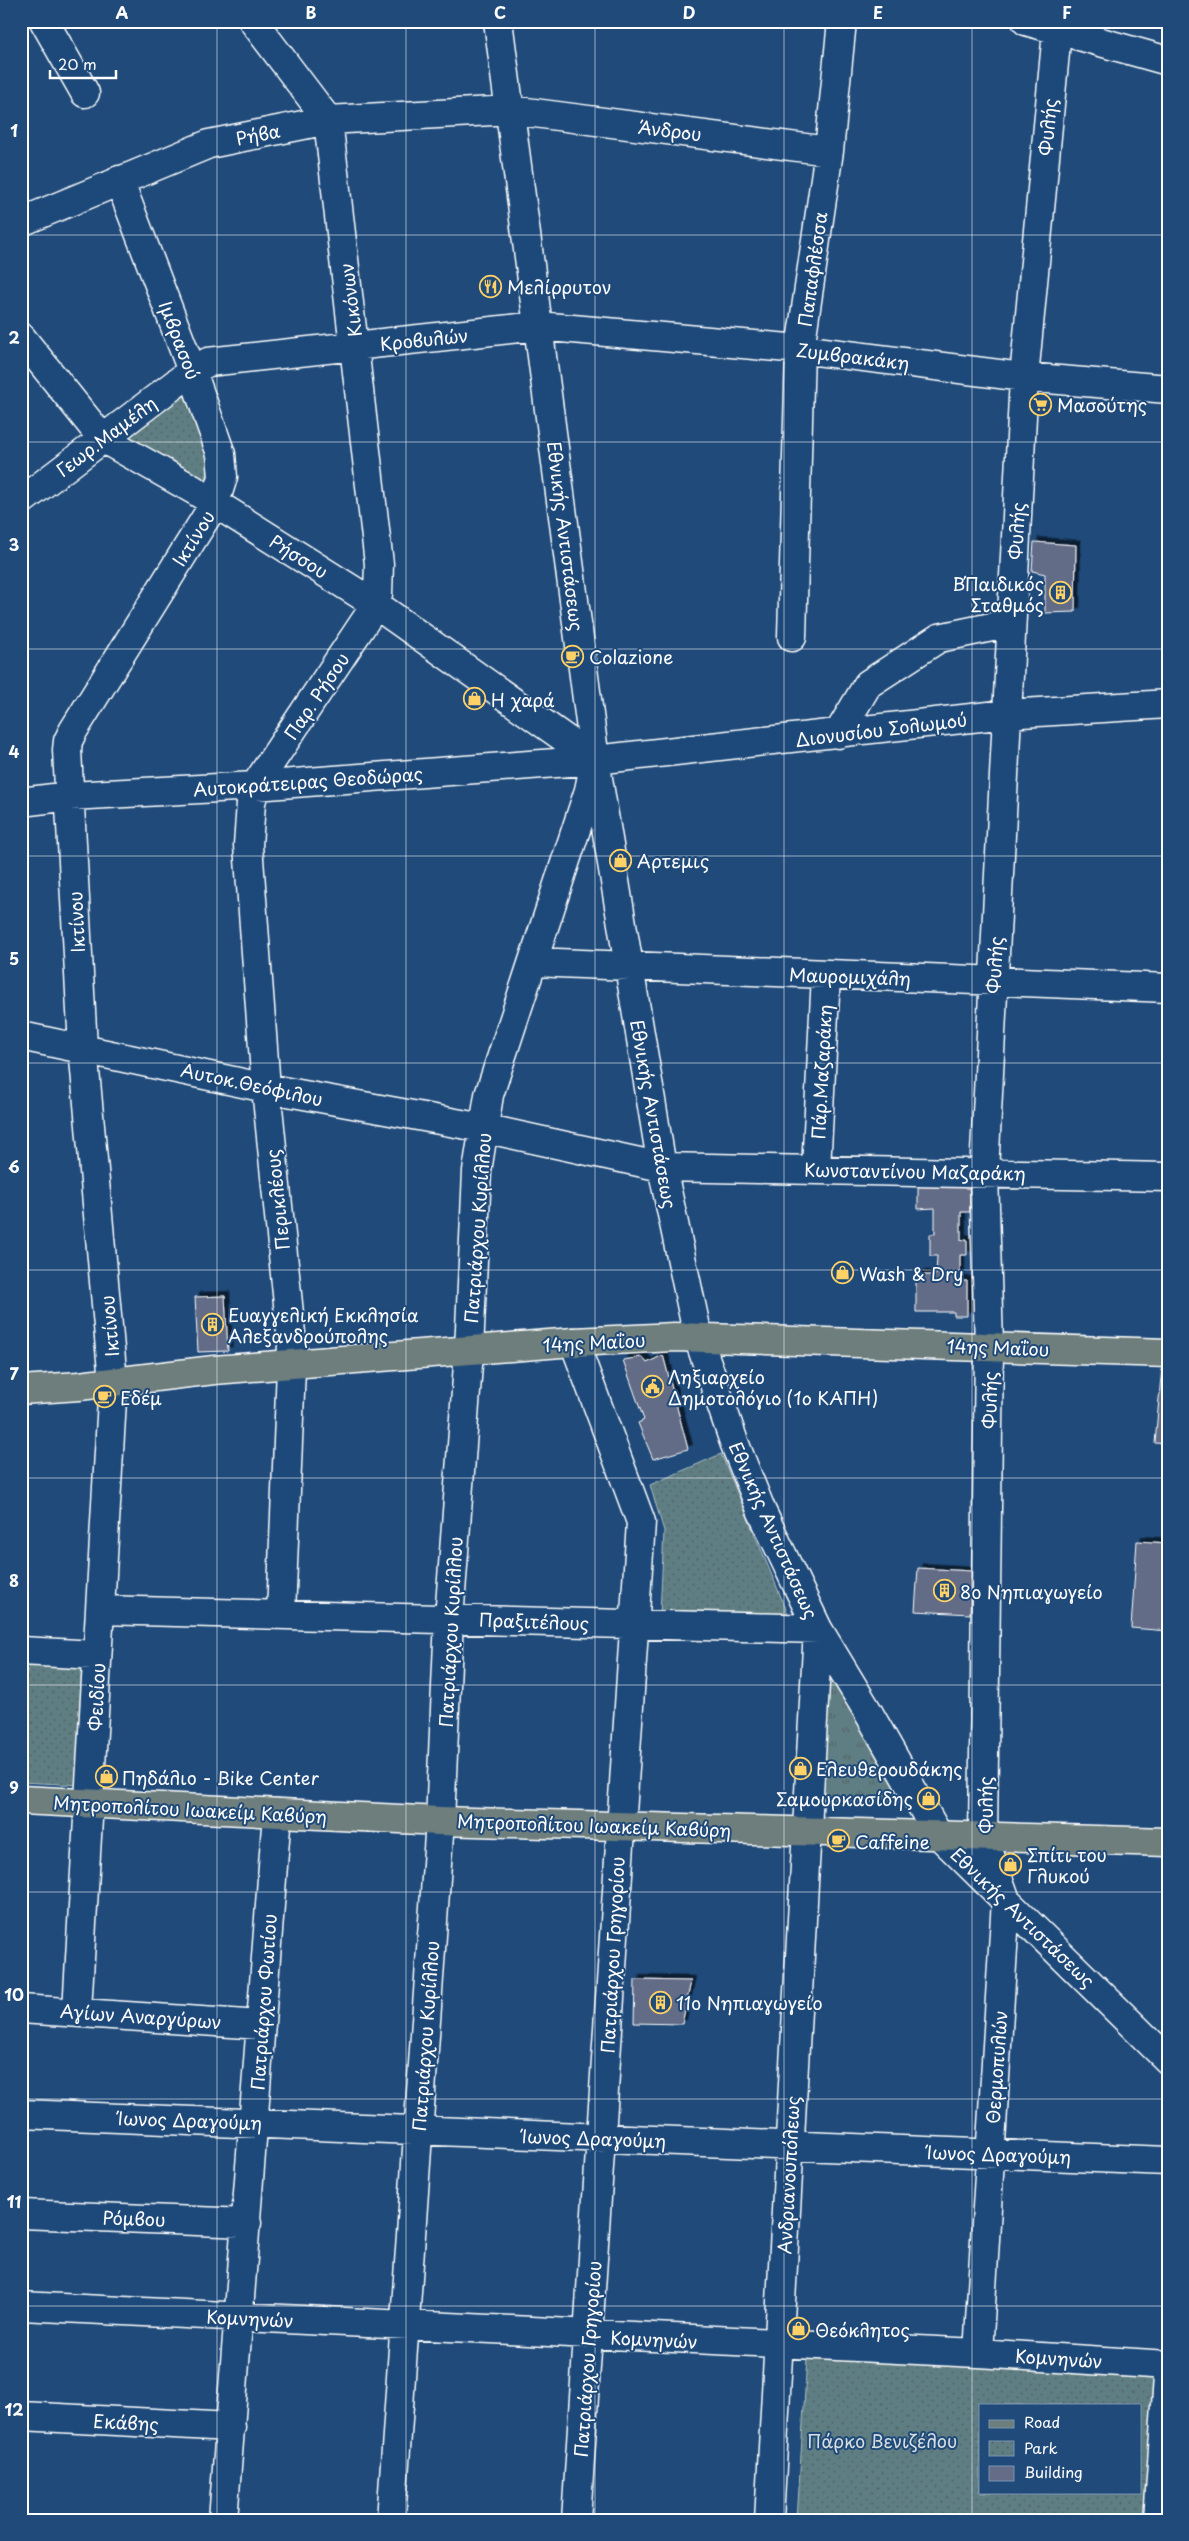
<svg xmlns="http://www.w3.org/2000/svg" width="1189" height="2541" viewBox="0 0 1189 2541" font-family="'Playpen Sans',sans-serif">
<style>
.grass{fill:url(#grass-tufts);stroke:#aebec1}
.park{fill:url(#park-dots);stroke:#aebec1;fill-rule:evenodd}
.building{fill:#646c87;stroke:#fff;filter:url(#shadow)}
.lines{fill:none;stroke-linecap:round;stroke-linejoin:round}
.minor-casing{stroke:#fff;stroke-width:31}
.major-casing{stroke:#fff;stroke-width:31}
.minor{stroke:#1f4a7a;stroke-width:28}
.major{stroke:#6d7e7c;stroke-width:28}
.grid{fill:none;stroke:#fff;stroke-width:1;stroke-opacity:0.55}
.labels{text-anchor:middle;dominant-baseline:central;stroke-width:4;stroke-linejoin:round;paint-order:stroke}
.street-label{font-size:18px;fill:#fff;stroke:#1f4a7a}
.poi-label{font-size:18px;fill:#fff;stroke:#1f4a7a;text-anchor:start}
.park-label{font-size:18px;fill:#d7dfe0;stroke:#1f4a7a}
.neatline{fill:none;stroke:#fff;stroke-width:2}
.grid-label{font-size:16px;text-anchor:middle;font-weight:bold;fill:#fff}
</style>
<defs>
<pattern id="grass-tufts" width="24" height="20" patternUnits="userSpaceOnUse" patternTransform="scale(1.25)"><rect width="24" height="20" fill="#5e7e83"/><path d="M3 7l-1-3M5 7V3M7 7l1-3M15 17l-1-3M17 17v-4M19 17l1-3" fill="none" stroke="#556568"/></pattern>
<pattern id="park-dots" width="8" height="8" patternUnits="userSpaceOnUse" patternTransform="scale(1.25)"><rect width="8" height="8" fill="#5e7e83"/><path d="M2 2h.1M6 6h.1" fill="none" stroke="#556568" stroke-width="1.8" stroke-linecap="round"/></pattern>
<filter id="shadow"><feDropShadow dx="4.5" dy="-4.5" stdDeviation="0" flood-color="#0009"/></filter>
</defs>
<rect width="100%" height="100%" fill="#1f4a7a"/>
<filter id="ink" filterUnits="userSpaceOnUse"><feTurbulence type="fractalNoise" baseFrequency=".02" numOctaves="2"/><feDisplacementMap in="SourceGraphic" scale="10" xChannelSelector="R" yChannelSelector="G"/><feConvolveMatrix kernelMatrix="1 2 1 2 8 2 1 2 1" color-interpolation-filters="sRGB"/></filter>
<g filter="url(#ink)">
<!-- grass -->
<path class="grass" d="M826 1659 902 1802 821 1803Z"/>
<!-- park -->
<path class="park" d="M176 396H188L210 467 205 481 127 436Z
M721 1454 789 1616 660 1614 664 1531 650 1485Z
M30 1664 88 1667 82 1785 21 1782V1686Z
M807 2357 1155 2378 1146 2520H797ZM980 2405H1140V2492H980Z"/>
<!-- building -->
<path class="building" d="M1034 542 1076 545 1075 612 1045 613V574L1032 571Z
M918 1181H969L970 1212H961V1240L967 1239V1255H960V1281H967V1316H954V1312H916V1275H936L937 1256H930V1234L935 1233V1208L918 1209Z
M225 1296 228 1351 198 1352 195 1297Z
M663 1355 688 1449 653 1459 638 1423 644 1420 623 1360 642 1357 647 1363Z
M1162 1365 1168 1366V1444L1155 1443Z
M1137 1541 1168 1543V1631L1131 1628Z
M918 1568 972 1571 970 1614 915 1611Z
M635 1980 691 1981 682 2024 634 2023Z"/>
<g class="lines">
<defs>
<path id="minor" d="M44 21 85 93
M253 21 328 120 379 564 378 594 371 612 255 786 251 803 248 845 266 1088 292 1343 281 1614
M498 21 595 760 662 1167 698 1337 734 1442 762 1512 818 1629 867 1710 937 1833 1168 2060
M1026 21 1168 61
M21 222 209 144 328 120 511 110 829 151
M21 337 102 438 194 490 375 604 595 760
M21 501 192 371 208 362 538 326 800 349 1024 377 1168 389
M792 637 800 349 829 151 842 21
M838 734 868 684 939 638 1011 623
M21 802 70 796 255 786 595 760 1007 714 1168 704
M533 962 1168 988
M21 1036 266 1088 483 1128 662 1167 1168 1177
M816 1169 826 975
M574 1342 641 1522 576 2520
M100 1610 818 1629 769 2520
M21 1651 97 1655
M21 2009 261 2025
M77 2011 113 1382 83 1048 67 750 68 741 73 731 215 503 223 477 221 454 192 371 119 180
M21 2114 1168 2161
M21 2214 247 2223
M21 2306 978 2353 1168 2365
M978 2353 1006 1900 983 1836 989 1346 984 1173 1024 377 1058 21
M21 2416 231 2427
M223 2520 277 1813
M391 2520 440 1821 449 1619 469 1351 477 1171 489 1095 589 790 593 771
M1158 2520 1168 2377"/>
<path id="major" d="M21 1390 79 1386 214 1370 574 1342 674 1337 1168 1353
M21 1800 440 1821 1168 1842"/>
</defs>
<!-- minor casing -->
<use href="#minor" class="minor-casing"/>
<!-- major casing -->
<use href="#major" class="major-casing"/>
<!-- minor -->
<use href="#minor" class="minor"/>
<!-- major -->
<use href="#major" class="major"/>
</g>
</g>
<!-- grid -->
<path class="grid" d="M217 21V2520M406 21V2520M595 21V2520M784 21V2520M972 21V2520M21 235H1168M21 442H1168M21 649H1168M21 856H1168M21 1063H1168M21 1270H1168M21 1478H1168M21 1685H1168M21 1892H1168M21 2099H1168M21 2306H1168"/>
<!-- icons -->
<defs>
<symbol id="restaurant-ring" viewBox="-11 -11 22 22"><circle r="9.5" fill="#1f4a7a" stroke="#ffd166" stroke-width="1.5"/><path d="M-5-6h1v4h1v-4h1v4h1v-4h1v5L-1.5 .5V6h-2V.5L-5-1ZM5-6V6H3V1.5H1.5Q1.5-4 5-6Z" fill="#ffd166"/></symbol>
<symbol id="supermarket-ring" viewBox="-11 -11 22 22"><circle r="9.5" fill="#1f4a7a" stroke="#ffd166" stroke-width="1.5"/><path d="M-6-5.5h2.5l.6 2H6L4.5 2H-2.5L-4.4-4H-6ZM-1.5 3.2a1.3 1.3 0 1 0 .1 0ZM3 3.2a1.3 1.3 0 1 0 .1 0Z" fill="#ffd166"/></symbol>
<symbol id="building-ring" viewBox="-11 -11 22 22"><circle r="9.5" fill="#1f4a7a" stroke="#ffd166" stroke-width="1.5"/><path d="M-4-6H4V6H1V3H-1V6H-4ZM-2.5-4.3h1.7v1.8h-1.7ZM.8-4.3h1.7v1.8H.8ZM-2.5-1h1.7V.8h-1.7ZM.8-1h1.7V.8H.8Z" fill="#ffd166"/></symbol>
<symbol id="cafe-ring" viewBox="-11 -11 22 22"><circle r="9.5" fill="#1f4a7a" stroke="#ffd166" stroke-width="1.5"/><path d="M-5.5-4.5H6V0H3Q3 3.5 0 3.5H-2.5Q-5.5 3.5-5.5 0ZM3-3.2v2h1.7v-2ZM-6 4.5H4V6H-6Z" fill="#ffd166"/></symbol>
<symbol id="shop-ring" viewBox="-11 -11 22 22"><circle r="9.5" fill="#1f4a7a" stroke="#ffd166" stroke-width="1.5"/><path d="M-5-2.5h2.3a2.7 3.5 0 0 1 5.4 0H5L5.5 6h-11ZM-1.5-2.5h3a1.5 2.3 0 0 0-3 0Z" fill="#ffd166"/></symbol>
<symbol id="civic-ring" viewBox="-11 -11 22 22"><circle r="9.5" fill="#1f4a7a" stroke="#ffd166" stroke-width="1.5"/><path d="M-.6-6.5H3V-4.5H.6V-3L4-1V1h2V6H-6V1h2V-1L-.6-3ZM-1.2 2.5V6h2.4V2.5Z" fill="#ffd166"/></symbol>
</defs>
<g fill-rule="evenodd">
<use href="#restaurant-ring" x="478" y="274" width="25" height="25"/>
<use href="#supermarket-ring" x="1028" y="392" width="25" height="25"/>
<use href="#building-ring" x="1048" y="580" width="25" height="25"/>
<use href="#cafe-ring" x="560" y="644" width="25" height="25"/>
<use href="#shop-ring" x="462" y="686" width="25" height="25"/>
<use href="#shop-ring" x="608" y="848" width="25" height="25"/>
<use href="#shop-ring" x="830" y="1260" width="25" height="25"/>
<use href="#building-ring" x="200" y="1312" width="25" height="25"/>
<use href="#civic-ring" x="640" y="1374" width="25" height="25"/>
<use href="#cafe-ring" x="92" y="1384" width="25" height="25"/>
<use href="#building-ring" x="932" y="1578" width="25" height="25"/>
<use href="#shop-ring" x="788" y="1756" width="25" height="25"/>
<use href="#shop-ring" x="94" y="1764" width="25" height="25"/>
<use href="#shop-ring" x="916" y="1786" width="25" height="25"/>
<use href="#cafe-ring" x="826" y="1828" width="25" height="25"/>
<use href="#shop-ring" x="998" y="1852" width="25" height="25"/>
<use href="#building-ring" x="648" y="1990" width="25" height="25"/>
<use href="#shop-ring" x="786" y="2316" width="25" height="25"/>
</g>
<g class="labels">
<!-- street labels -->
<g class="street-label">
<text transform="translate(1047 127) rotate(-85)">Φυλής</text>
<text transform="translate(670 130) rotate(7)">Άνδρου</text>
<text transform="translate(258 134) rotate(-11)">Ρήβα</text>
<text transform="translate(812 269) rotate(-82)">Παπαφλέσσα</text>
<text transform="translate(350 300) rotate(-97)">Κικόνων</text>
<text transform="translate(424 339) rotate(-6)">Κροβυλών</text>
<text transform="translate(180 340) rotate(69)">Ιμβρασού</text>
<text transform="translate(853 356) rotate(7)">Ζυμβρακάκη</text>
<text transform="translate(106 436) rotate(-37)">Γεωρ.Μαμέλη</text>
<text transform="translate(1016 531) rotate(-87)">Φυλής</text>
<text transform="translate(566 536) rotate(83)">Εθνικής Αντιστάσεως</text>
<text transform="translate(193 538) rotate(-58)">Ικτίνου</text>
<text transform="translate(299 556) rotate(32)">Ρήσσου</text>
<text transform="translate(316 696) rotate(-56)">Παρ. Ρήσου</text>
<text transform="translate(881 729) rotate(-7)">Διονυσίου Σολωμού</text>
<text transform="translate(308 781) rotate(-4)">Αυτοκράτειρας Θεοδώρας</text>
<text transform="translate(76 922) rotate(-93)">Ικτίνου</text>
<text transform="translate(994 965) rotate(-87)">Φυλής</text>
<text transform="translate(850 976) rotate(2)">Μαυρομιχάλη</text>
<text transform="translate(821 1072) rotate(-87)">Πάρ.Μαζαράκη</text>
<text transform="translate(252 1084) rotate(12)">Αυτοκ.Θεόφιλου</text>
<text transform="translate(654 1114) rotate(80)">Εθνικής Αντιστάσεως</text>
<text transform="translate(915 1171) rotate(1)">Κωνσταντίνου Μαζαράκη</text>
<text transform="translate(277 1200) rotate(-96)">Περικλέους</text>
<text transform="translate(477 1228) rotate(-86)">Πατριάρχου Κυρίλλου</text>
<text transform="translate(109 1326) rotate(-95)">Ικτίνου</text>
<text transform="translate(594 1342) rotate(-3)">14ης Μαΐου</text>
<text transform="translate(998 1347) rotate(2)">14ης Μαΐου</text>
<text transform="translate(989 1400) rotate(-89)">Φυλής</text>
<text transform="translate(774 1530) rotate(66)">Εθνικής Αντιστάσεως</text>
<text transform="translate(534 1621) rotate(2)">Πραξιτέλους</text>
<text transform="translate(450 1632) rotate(-87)">Πατριάρχου Κυρίλλου</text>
<text transform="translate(96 1697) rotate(-87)">Φειδίου</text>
<text transform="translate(985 1805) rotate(-91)">Φυλής</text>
<text transform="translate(190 1809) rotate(3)">Μητροπολίτου Ιωακείμ Καβύρη</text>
<text transform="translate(594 1825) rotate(2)">Μητροπολίτου Ιωακείμ Καβύρη</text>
<text transform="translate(1023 1917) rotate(44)">Εθνικής Αντιστάσεως</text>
<text transform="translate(612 1955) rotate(-87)">Πατριάρχου Γρηγορίου</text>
<text transform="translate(263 2002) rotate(-86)">Πατριάρχου Φωτίου</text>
<text transform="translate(141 2016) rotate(4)">Αγίων Αναργύρων</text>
<text transform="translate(425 2036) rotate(-86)">Πατριάρχου Κυρίλλου</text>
<text transform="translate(996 2067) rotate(-86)">Θερμοπυλών</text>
<text transform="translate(190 2120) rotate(2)">Ίωνος Δραγούμη</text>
<text transform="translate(594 2138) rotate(2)">Ίωνος Δραγούμη</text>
<text transform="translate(999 2154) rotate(2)">Ίωνος Δραγούμη</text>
<text transform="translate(788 2175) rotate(-87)">Ανδριανουπόλεως</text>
<text transform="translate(134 2218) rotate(2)">Ρόμβου</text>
<text transform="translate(250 2318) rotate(3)">Κομνηνών</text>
<text transform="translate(654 2339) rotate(3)">Κομνηνών</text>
<text transform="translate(1059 2358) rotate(4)">Κομνηνών</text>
<text transform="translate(587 2359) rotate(-86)">Πατριάρχου Γρηγορίου</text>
<text transform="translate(126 2422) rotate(3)">Εκάβης</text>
</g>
<!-- poi labels -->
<g class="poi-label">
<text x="507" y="286">Μελίρρυτον</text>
<text x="1057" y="404">Μασούτης</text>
<text x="1044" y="583" text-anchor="end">Β΄Παιδικός<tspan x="1044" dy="21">Σταθμός</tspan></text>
<text x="589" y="656">Colazione</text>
<text x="491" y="699">Η χαρά</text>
<text x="637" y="860">Αρτεμις</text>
<text x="859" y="1273">Wash &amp; Dry</text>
<text x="228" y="1314">Ευαγγελική Εκκλησία<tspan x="228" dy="21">Αλεξανδρούπολης</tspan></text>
<text x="668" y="1376">Ληξιαρχείο<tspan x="668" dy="21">Δημοτολόγιο (1ο ΚΑΠΗ)</tspan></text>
<text x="120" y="1397">Εδέμ</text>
<text x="960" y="1591">8ο Νηπιαγωγείο</text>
<text x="816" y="1768">Ελευθερουδάκης</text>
<text x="122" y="1777">Πηδάλιo - Bike Center</text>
<text x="913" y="1798" text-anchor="end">Σαμουρκασίδης</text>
<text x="855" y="1841">Caffeine</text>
<text x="1027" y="1854">Σπίτι του<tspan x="1027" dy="21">Γλυκού</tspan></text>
<text x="676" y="2002">11ο Νηπιαγωγείο</text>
<text x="815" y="2329">Θεόκλητος</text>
</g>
<!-- park labels -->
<g class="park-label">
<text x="882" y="2440">Πάρκο Βενιζέλου</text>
</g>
</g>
<!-- margin -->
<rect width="1189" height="2541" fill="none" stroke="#1f4a7a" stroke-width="55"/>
<!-- legend -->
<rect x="979" y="2404" width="162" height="90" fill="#1f4a7a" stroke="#7992af"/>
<rect x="989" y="2420" width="25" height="8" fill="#6d7e7c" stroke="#7992af"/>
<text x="1024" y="2428" font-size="15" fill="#ffffff">Road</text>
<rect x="989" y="2441" width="25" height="15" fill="url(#park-dots)" stroke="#7992af"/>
<text x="1024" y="2454" font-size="15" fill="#ffffff">Park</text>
<rect x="989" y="2466" width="25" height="15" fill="#646c87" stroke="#7992af"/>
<text x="1024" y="2478" font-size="15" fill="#ffffff">Building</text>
<!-- scale -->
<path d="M50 70v8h66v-8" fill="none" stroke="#ffffff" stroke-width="2.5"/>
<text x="58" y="70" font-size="15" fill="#ffffff" stroke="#1f4a7a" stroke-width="4" paint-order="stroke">20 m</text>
<rect x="28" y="28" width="1134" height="2486" class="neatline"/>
<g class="grid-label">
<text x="122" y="19">A</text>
<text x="311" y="19">B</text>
<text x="500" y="19">C</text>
<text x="689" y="19">D</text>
<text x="878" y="19">E</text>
<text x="1067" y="19">F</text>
<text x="14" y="137">1</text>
<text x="14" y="344">2</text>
<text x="14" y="551">3</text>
<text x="14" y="758">4</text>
<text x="14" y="965">5</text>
<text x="14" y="1173">6</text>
<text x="14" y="1380">7</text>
<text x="14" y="1587">8</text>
<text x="14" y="1794">9</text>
<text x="14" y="2001">10</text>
<text x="14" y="2208">11</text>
<text x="14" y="2416">12</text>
</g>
</svg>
